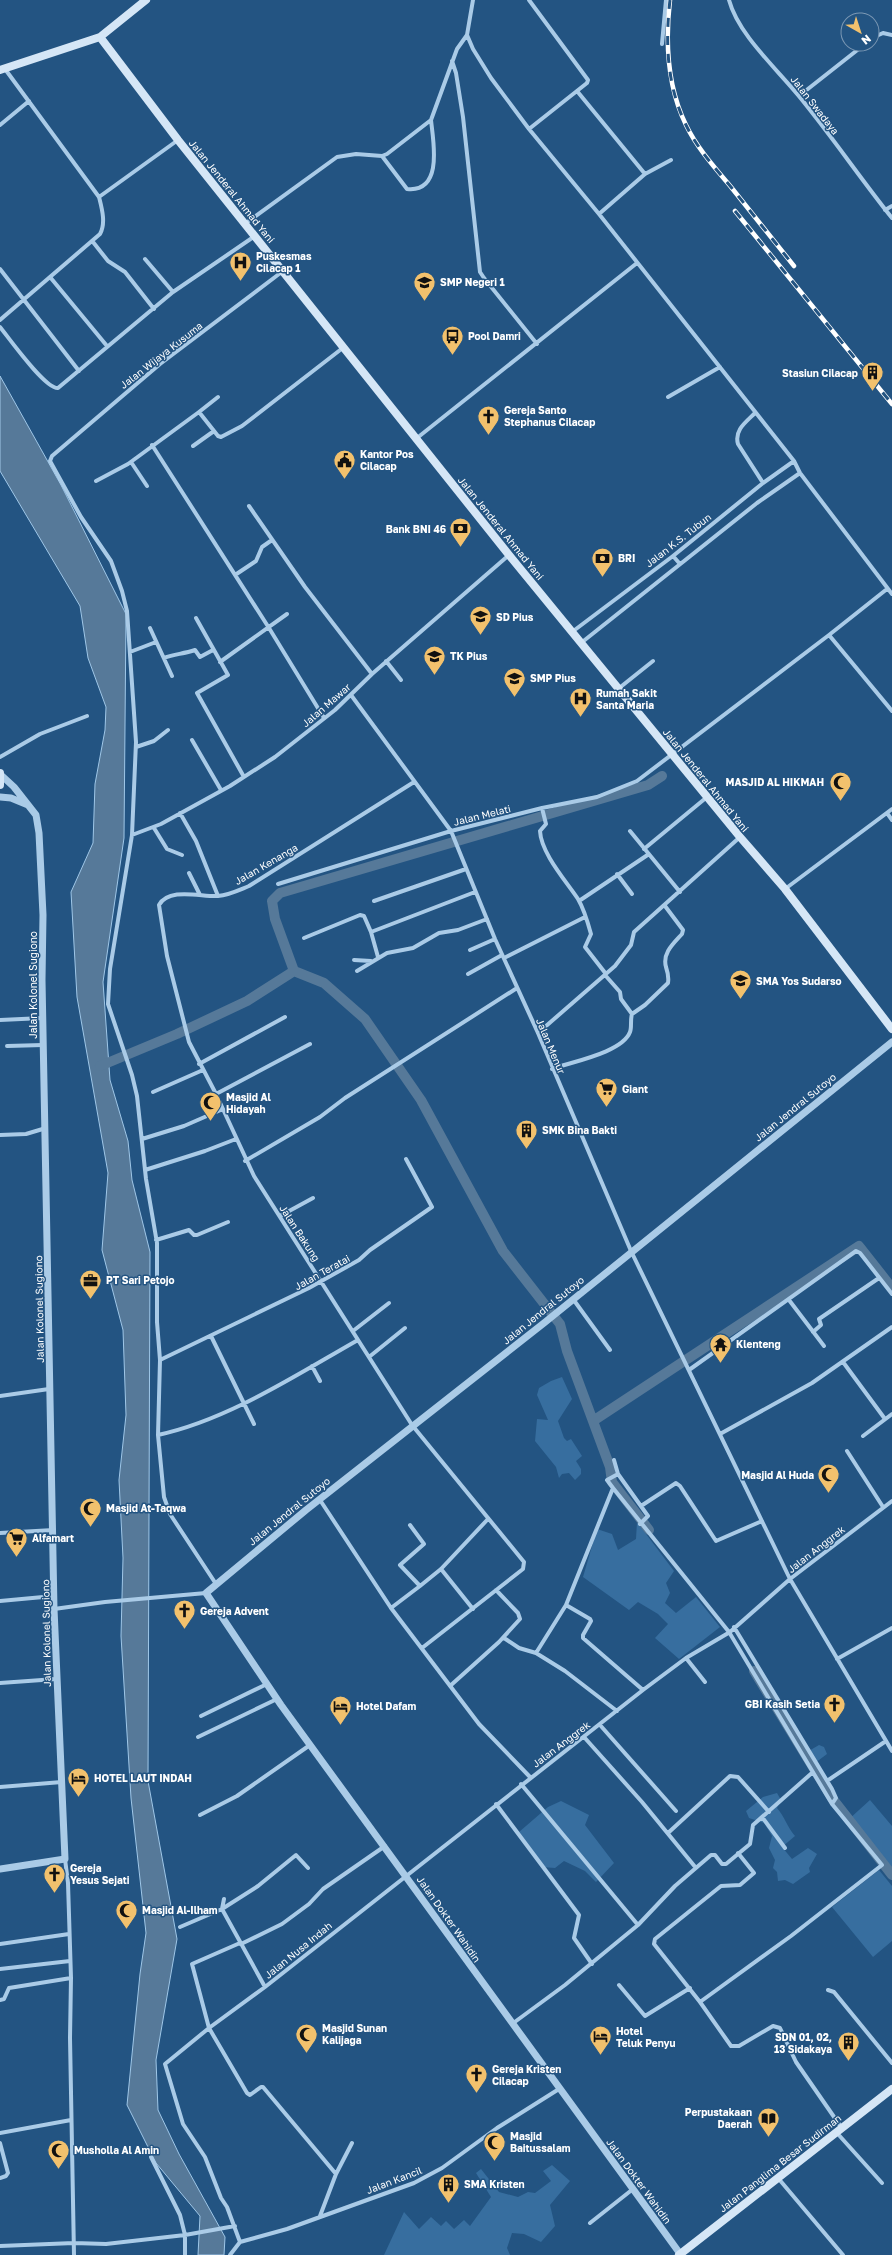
<svg xmlns="http://www.w3.org/2000/svg" width="892" height="2255" viewBox="0 0 892 2255" font-family="'Golos Text',sans-serif">
<style>
.green{fill:#376e9f}
.water{fill:#567999;stroke:#9fc7e8}
.lines{fill:none;stroke-linecap:round;stroke-linejoin:round}
.canal{stroke:#567999;stroke-width:10}
.minor{stroke:#aacbe7;stroke-width:4}
.tertiary{stroke:#aacbe7;stroke-width:7}
.secondary{stroke:#d5e6f6;stroke-width:8}
.rail-casing{stroke:#fff;stroke-width:4.5}
.rail{stroke:#235482;stroke-width:3;stroke-dasharray:9;stroke-linecap:butt}
.labels{text-anchor:middle;dominant-baseline:central;stroke-width:3;stroke-linejoin:round;paint-order:stroke}
.street-label{font-size:10px;fill:#fff;stroke:#235482}
.poi-label{font-size:10px;font-weight:bold;fill:#fff;stroke:#235482;text-anchor:start}
</style>
<rect width="100%" height="100%" fill="#235482"/>
<!-- green -->
<path class="green" d="M562 1377 572 1399 558 1421 564 1438 567 1441 571 1439 582 1456 576 1461 581 1469V1474L575 1480 569 1473 562 1474 559 1478 556 1467 535 1441 537 1419 548 1420 537 1395 539 1388 551 1381Z
M637 1522 674 1571 666 1583 670 1593 665 1603 676 1613 696 1597 720 1627 679 1659 655 1638 668 1624 658 1614 638 1602 629 1610 583 1577 597 1529 612 1534 618 1550 636 1539Z
M819 1745 824 1747 827 1754 815 1763 831 1790 825 1795 802 1755Z
M777 1793 781 1800 777 1808C785 1817 787 1827 795 1836L782 1847 792 1859 808 1848 817 1854 809 1868 810 1872 793 1884 785 1880 778 1881 777 1872 773 1868 775 1860 769 1848 772 1836 764 1823 749 1818 746 1811 763 1797Z
M870 1800 892 1826V1875L848 1820Z
M561 1801 589 1815 585 1825 614 1863 596 1882 585 1871 564 1861 555 1868 542 1867 519 1832 548 1807Z
M879 1870 892 1886V1941L873 1957 832 1907Z
M552 2165 570 2181 550 2205 555 2226 541 2242 524 2234 512 2233 507 2248 510 2255H384L404 2212 419 2229 431 2217 441 2226 446 2221 454 2229 464 2220 470 2226 491 2197 476 2173 481 2169 499 2192 518 2197 528 2192 535 2193 551 2181 543 2171Z"/>
<!-- water -->
<path class="water" d="M0 376 61 485 126 614 124 838 103 982 110 1080 128 1141 132 1180 150 1252 148 1781 177 1939 156 2060 158 2110 179 2154 225 2237 224 2255H198L200 2216 156 2163 127 2105 140 1974 146 1933 131 1798 121 1636 123 1558 119 1480 126 1415 123 1330 102 1250 108 1173 77 997 71 892 93 843 95 784 105 730 106 707 88 658 80 606 0 471Z"/>
<g class="lines">
<!-- canal -->
<path class="canal" d="M294 971 275 919 272 901 280 893 648 785 662 776
M100 1066 177 1034 247 1001 294 971 324 983 365 1019 421 1100 503 1251 560 1324 567 1351 610 1467 612 1482 649 1530
M593 1421 859 1246 892 1288
M754 1671 832 1798 892 1875"/>
<!-- minor -->
<path class="minor" d="M473 0 467 35 473 49 491 78 529 129 599 214 794 461 800 473 892 594
M729 0C738 34 776 68 798 95 831 135 860 178 892 218
M872 38 883 33 892 35
M662 44 666 0
M452 61 456 73 463 117 480 272 484 278 537 344
M5 69 99 197
M577 91 645 174 599 214
M799 96 865 44
M0 125 29 101
M529 129 587 83 588 80 529 0
M382 156 407 189C444 193 433 140 431 120
M645 174 671 160
M885 210 892 206
M246 223 337 157 356 154 382 156 387 154 431 120 457 49 467 35
M93 242 108 261 125 272 154 309
M145 259 173 292
M0 269 79 371
M50 277 107 346
M0 320 100 234C106 223 102 209 99 197L178 140
M0 327C9 338 45 389 58 388L173 292 255 236
M218 397 199 412 218 436 221 437 242 426 344 347
M668 397 720 367
M755 413C746 422 734 430 738 444L763 483
M417 438 637 263
M152 445 269 628 324 718
M193 446 214 431
M131 462 147 486
M96 481 128 464 199 412
M249 506 305 587 372 674
M673 556 680 564
M235 575 256 561 262 547 272 540
M196 618 228 675 197 693 244 777
M150 628 172 676
M572 632 673 556 763 483 794 461
M829 635 892 711
M581 643 757 503 800 473
M130 652 156 642
M164 658C175 654 183 654 195 650L200 657 213 650
M386 661 401 680
M220 662 287 614
M618 689 653 661
M351 695 451 831 542 808 597 797 637 781 829 635 887 589
M192 740 221 790
M136 747 154 741 168 730
M0 757 40 734 87 716
M414 782 249 886C239 890 229 895 218 896 201 897 169 887 159 905L167 956 189 1042 216 1094 254 1176 412 1425 524 1562 523 1569 422 1648
M542 808 546 824 540 831C541 853 566 881 578 899 584 909 588 923 591 934L585 947 606 974
M180 813 196 841 218 896
M887 813 892 820
M154 828 167 849 182 855
M630 831 680 892
M132 835 161 824 230 786 275 757 335 710 372 674 509 555
M644 849 707 797
M189 873 200 895
M617 874 632 894
M278 884 451 831 495 939 538 1033 631 1251 790 1579 892 1751
M785 889 892 809
M374 901 466 869
M579 901 649 854
M371 932 378 957
M304 938 360 915 364 916 371 932 475 892
M470 950 495 939
M504 958 585 917
M354 960 371 961
M357 971 387 953 413 948 439 933 458 930 487 919
M468 974 502 955
M605 975 620 992 621 999 632 1014 645 1005 668 983C669 977 668 973 666 967 662 953 674 943 682 934L683 930 665 906
M0 1020 43 1018
M538 1033 615 966 631 945 634 932 740 837
M7 1046 43 1045
M199 1064 285 1017
M552 1069C570 1062 622 1053 630 1032 632 1027 630 1020 632 1014
M153 1092 203 1070
M216 1094 310 1044
M0 1135 26 1134 46 1128
M142 1139 184 1126 223 1109
M245 1161 320 1117 345 1098 517 988
M145 1170 205 1151 236 1139
M280 1216 313 1198
M156 1240 189 1230 194 1235H197L228 1222
M573 1299 610 1350
M789 1300 824 1346
M353 1331 389 1303
M813 1332 821 1325 819 1319 879 1278
M211 1336 254 1424
M369 1357 405 1328
M160 1360 309 1288 359 1260 370 1250 432 1207 406 1159
M843 1362 885 1419
M312 1366 320 1381
M689 1370 856 1251 860 1253 892 1294
M0 1396 49 1389
M720 1434 812 1383 892 1327
M158 1435C228 1420 296 1375 358 1340
M863 1436 892 1414
M847 1451 883 1507
M614 1460 618 1474 648 1516 640 1524
M613 1488 607 1480 618 1474
M320 1500 391 1608 479 1724 530 1777
M641 1506 676 1483 680 1486 716 1541 762 1521
M0 1533 54 1530
M441 1569 473 1609
M216 1584 170 1514 164 1497 158 1435 160 1360 157 1322V1243L146 1179 137 1096 132 1075 108 1004 110 969 132 835 136 742 127 611 122 591 111 561 81 517 50 461 52 456 160 364 283 271
M420 1586 441 1569 488 1519
M0 1601 54 1596
M566 1605 536 1653 565 1671 617 1711
M391 1608 420 1586 400 1565 424 1544 410 1525
M54 1609 105 1602 206 1593
M734 1627 832 1789 836 1798 832 1804
M504 1638 519 1648 536 1653
M686 1658 705 1682
M837 1659 892 1628
M0 1683 56 1679
M450 1686 499 1642 520 1619 518 1613 496 1590
M643 1690 583 1638V1635L591 1621 590 1619 566 1605 613 1488 729 1632 832 1804 882 1865 791 1936 700 2002
M201 1716 267 1684
M600 1725 676 1811
M198 1737 277 1699
M584 1737 642 1802 696 1868
M827 1781 886 1741
M521 1784 638 1925
M0 1787 62 1782
M496 1804 579 1915 574 1938 592 1964
M200 1815 237 1796 310 1745
M762 1817 785 1848
M668 1833 730 1776 738 1777 769 1812
M738 1853 754 1873 740 1885 721 1886 655 1939 654 1944 700 2002 731 2046H739L773 2026 780 2028 796 2062 841 2127
M65 1859 68 1883 71 1978 70 2038 74 2255
M224 1899 222 1909 265 1987
M180 1927 222 1909 258 1886 296 1855 308 1868
M0 1944 69 1934
M241 1944 282 1924 309 1904 323 1889 385 1846
M0 1969 70 1961
M619 1985 645 2016 690 1988
M828 1990 834 1992 892 2063
M0 2000 4 1999 9 1988 71 1978
M512 2024 565 1985 638 1925 675 1886 711 1855H715L722 1864H726L750 1844 753 1825 813 1772
M0 2133 71 2120
M837 2133 882 2183
M0 2143 8 2173 6 2176 0 2178
M151 2157 180 2215 185 2235V2255
M336 2174 263 2087H261L250 2095 247 2093 209 2028 265 1987 643 1690 686 1658 730 1632 790 1579 892 1501
M778 2178 843 2255
M320 2216 336 2174 352 2143
M590 2223 633 2189
M240 2242 227 2207 221 2198 205 2157 183 2124 165 2064 209 2028 192 1964 240 1943
M240 2242 287 2229 414 2183 442 2168 497 2128 559 2089
M0 2246 74 2243 106 2244 185 2235 235 2226
M230 2255 240 2242"/>
<!-- tertiary -->
<path class="tertiary" d="M0 797 11 798 28 805
M0 1869 65 1859 54 1609 42 980 43 915 39 833 36 815 14 787 1 775
M681 2255 281 1705 206 1593 306 1510 544 1323 892 1042"/>
<!-- secondary -->
<path class="secondary" d="M100 37 178 140 509 555 740 837 785 889 892 1029
M0 70 100 37 146 0
M0 773V785
M679 2255 892 2089"/>
<defs>
<path id="rail" d="M670 0C665 43 667 86 686 125 697 148 715 168 731 187 752 213 773 240 794 266
M735 211 892 404"/>
</defs>
<!-- rail casing -->
<use href="#rail" class="rail-casing"/>
<!-- rail -->
<use href="#rail" class="rail"/>
</g>
<!-- icons -->
<defs>
<symbol id="hospital-pin" viewBox="-11 -11 22 30"><path d="M0 17L-7.5 6A9.5 9.5 0 1 1 7.5 6Z" fill="#f2c16d" stroke="#235482"/><path d="M-5-5h3v3.5h4V-5h3V5h-3V1.5h-4V5h-3Z" fill="#111"/></symbol>
<symbol id="school-pin" viewBox="-11 -11 22 30"><path d="M0 17L-7.5 6A9.5 9.5 0 1 1 7.5 6Z" fill="#f2c16d" stroke="#235482"/><path d="M0-5L7-2L0 1L-7-2ZM-4 1L0 2.5L4 1V4Q0 6-4 4Z" fill="#111"/></symbol>
<symbol id="bus-pin" viewBox="-11 -11 22 30"><path d="M0 17L-7.5 6A9.5 9.5 0 1 1 7.5 6Z" fill="#f2c16d" stroke="#235482"/><path d="M-5-6H5V4H4V6H2V4H-2V6H-4V4H-5ZM-3.5-4V0h7V-4ZM-3.5 1.2v1.5H-2V1.2ZM2 1.2v1.5H3.5V1.2Z" fill="#111"/></symbol>
<symbol id="building-pin" viewBox="-11 -11 22 30"><path d="M0 17L-7.5 6A9.5 9.5 0 1 1 7.5 6Z" fill="#f2c16d" stroke="#235482"/><path d="M-4-6H4V6H1V3H-1V6H-4ZM-2.5-4.3h1.7v1.8h-1.7ZM.8-4.3h1.7v1.8H.8ZM-2.5-1h1.7V.8h-1.7ZM.8-1h1.7V.8H.8Z" fill="#111"/></symbol>
<symbol id="church-pin" viewBox="-11 -11 22 30"><path d="M0 17L-7.5 6A9.5 9.5 0 1 1 7.5 6Z" fill="#f2c16d" stroke="#235482"/><path d="M-1.2-6h2.4v3.5h3.3v2.4h-3.3V6h-2.4V-.1h-3.3v-2.4h3.3Z" fill="#111"/></symbol>
<symbol id="civic-pin" viewBox="-11 -11 22 30"><path d="M0 17L-7.5 6A9.5 9.5 0 1 1 7.5 6Z" fill="#f2c16d" stroke="#235482"/><path d="M-.6-6.5H3V-4.5H.6V-3L4-1V1h2V6H-6V1h2V-1L-.6-3ZM-1.2 2.5V6h2.4V2.5Z" fill="#111"/></symbol>
<symbol id="bank-pin" viewBox="-11 -11 22 30"><path d="M0 17L-7.5 6A9.5 9.5 0 1 1 7.5 6Z" fill="#f2c16d" stroke="#235482"/><path d="M-6-4H6V4H-6ZM0-2.3a2.3 2.3 0 1 0 0 4.6a2.3 2.3 0 1 0 0-4.6Z" fill="#111"/></symbol>
<symbol id="mosque-pin" viewBox="-11 -11 22 30"><path d="M0 17L-7.5 6A9.5 9.5 0 1 1 7.5 6Z" fill="#f2c16d" stroke="#235482"/><path d="M3.5-4.9A6 6 0 1 0 3.5 4.9A5 5 0 1 1 3.5-4.9Z" fill="#111"/></symbol>
<symbol id="supermarket-pin" viewBox="-11 -11 22 30"><path d="M0 17L-7.5 6A9.5 9.5 0 1 1 7.5 6Z" fill="#f2c16d" stroke="#235482"/><path d="M-6-5.5h2.5l.6 2H6L4.5 2H-2.5L-4.4-4H-6ZM-1.5 3.2a1.3 1.3 0 1 0 .1 0ZM3 3.2a1.3 1.3 0 1 0 .1 0Z" fill="#111"/></symbol>
<symbol id="office-pin" viewBox="-11 -11 22 30"><path d="M0 17L-7.5 6A9.5 9.5 0 1 1 7.5 6Z" fill="#f2c16d" stroke="#235482"/><path d="M-6-3h4V-5.5h4V-3h4V5H-6ZM-1-4.5V-3h2v-1.5ZM-6 0V1H6V0Z" fill="#111"/></symbol>
<symbol id="temple-pin" viewBox="-11 -11 22 30"><path d="M0 17L-7.5 6A9.5 9.5 0 1 1 7.5 6Z" fill="#f2c16d" stroke="#235482"/><path d="M0-6L5-2H3V0L6.5 2.5H4V6H1.5V3h-3V6H-4V2.5H-6.5L-3 0V-2H-5Z" fill="#111"/></symbol>
<symbol id="hotel-pin" viewBox="-11 -11 22 30"><path d="M0 17L-7.5 6A9.5 9.5 0 1 1 7.5 6Z" fill="#f2c16d" stroke="#235482"/><path d="M-6-4.5h1.5V1H6V5H4.5V3h-9V5H-6ZM-4 0a1.8 1.8 0 1 1 3.6 0ZM.5 0V-2.5h3Q6-2.5 6 0Z" fill="#111"/></symbol>
<symbol id="library-pin" viewBox="-11 -11 22 30"><path d="M0 17L-7.5 6A9.5 9.5 0 1 1 7.5 6Z" fill="#f2c16d" stroke="#235482"/><path d="M-6-4Q-3-5.5-.7-3.5V5Q-3 3-6 4ZM6-4Q3-5.5 .7-3.5V5Q3 3 6 4Z" fill="#111"/></symbol>
</defs>
<g fill-rule="evenodd">
<use href="#hospital-pin" x="228" y="250" width="25" height="34"/>
<use href="#school-pin" x="412" y="270" width="25" height="34"/>
<use href="#bus-pin" x="440" y="324" width="25" height="34"/>
<use href="#building-pin" x="860" y="360" width="25" height="34"/>
<use href="#church-pin" x="476" y="404" width="25" height="34"/>
<use href="#civic-pin" x="332" y="448" width="25" height="34"/>
<use href="#bank-pin" x="448" y="516" width="25" height="34"/>
<use href="#bank-pin" x="590" y="546" width="25" height="34"/>
<use href="#school-pin" x="468" y="604" width="25" height="34"/>
<use href="#school-pin" x="422" y="644" width="25" height="34"/>
<use href="#school-pin" x="502" y="666" width="25" height="34"/>
<use href="#hospital-pin" x="568" y="686" width="25" height="34"/>
<use href="#mosque-pin" x="828" y="770" width="25" height="34"/>
<use href="#school-pin" x="728" y="968" width="25" height="34"/>
<use href="#supermarket-pin" x="594" y="1076" width="25" height="34"/>
<use href="#mosque-pin" x="198" y="1090" width="25" height="34"/>
<use href="#building-pin" x="514" y="1118" width="25" height="34"/>
<use href="#office-pin" x="78" y="1268" width="25" height="34"/>
<use href="#temple-pin" x="708" y="1332" width="25" height="34"/>
<use href="#mosque-pin" x="816" y="1462" width="25" height="34"/>
<use href="#mosque-pin" x="78" y="1496" width="25" height="34"/>
<use href="#supermarket-pin" x="4" y="1526" width="25" height="34"/>
<use href="#church-pin" x="172" y="1598" width="25" height="34"/>
<use href="#church-pin" x="822" y="1692" width="25" height="34"/>
<use href="#hotel-pin" x="328" y="1694" width="25" height="34"/>
<use href="#hotel-pin" x="66" y="1766" width="25" height="34"/>
<use href="#church-pin" x="42" y="1862" width="25" height="34"/>
<use href="#mosque-pin" x="114" y="1898" width="25" height="34"/>
<use href="#mosque-pin" x="294" y="2022" width="25" height="34"/>
<use href="#hotel-pin" x="588" y="2024" width="25" height="34"/>
<use href="#building-pin" x="836" y="2030" width="25" height="34"/>
<use href="#church-pin" x="464" y="2062" width="25" height="34"/>
<use href="#library-pin" x="756" y="2106" width="25" height="34"/>
<use href="#mosque-pin" x="482" y="2130" width="25" height="34"/>
<use href="#mosque-pin" x="46" y="2138" width="25" height="34"/>
<use href="#building-pin" x="436" y="2172" width="25" height="34"/>
</g>
<g class="labels">
<!-- street labels -->
<g class="street-label">
<text transform="translate(815 105) rotate(52)">Jalan Swadaya</text>
<text transform="translate(232 191) rotate(51)">Jalan Jenderal Ahmad Yani</text>
<text transform="translate(161 355) rotate(-38)">Jalan Wijaya Kusuma</text>
<text transform="translate(501 528) rotate(51)">Jalan Jenderal Ahmad Yani</text>
<text transform="translate(678 540) rotate(-38)">Jalan K.S. Tubun</text>
<text transform="translate(326 705) rotate(-41)">Jalan Mawar</text>
<text transform="translate(706 780) rotate(51)">Jalan Jenderal Ahmad Yani</text>
<text transform="translate(482 815) rotate(-14)">Jalan Melati</text>
<text transform="translate(266 864) rotate(-30)">Jalan Kenanga</text>
<text transform="translate(33 985) rotate(-90)">Jalan Kolonel Sugiono</text>
<text transform="translate(551 1046) rotate(67)">Jalan Menur</text>
<text transform="translate(795 1107) rotate(-39)">Jalan Jendral Sutoyo</text>
<text transform="translate(300 1233) rotate(57)">Jalan Bakung</text>
<text transform="translate(322 1272) rotate(-29)">Jalan Teratai</text>
<text transform="translate(39 1309) rotate(-91)">Jalan Kolonel Sugiono</text>
<text transform="translate(543 1310) rotate(-39)">Jalan Jendral Sutoyo</text>
<text transform="translate(289 1511) rotate(-39)">Jalan Jendral Sutoyo</text>
<text transform="translate(816 1549) rotate(-38)">Jalan Anggrek</text>
<text transform="translate(46 1633) rotate(-91)">Jalan Kolonel Sugiono</text>
<text transform="translate(561 1744) rotate(-37)">Jalan Anggrek</text>
<text transform="translate(449 1919) rotate(55)">Jalan Dokter Wahidin</text>
<text transform="translate(298 1950) rotate(-39)">Jalan Nusa Indah</text>
<text transform="translate(780 2163) rotate(-38)">Jalan Panglima Besar Sudirman</text>
<text transform="translate(394 2180) rotate(-21)">Jalan Kancil</text>
<text transform="translate(639 2181) rotate(54)">Jalan Dokter Wahidin</text>
</g>
<!-- poi labels -->
<g class="poi-label">
<text x="256" y="256">Puskesmas<tspan x="256" dy="12">Cilacap 1</tspan></text>
<text x="440" y="282">SMP Negeri 1</text>
<text x="468" y="336">Pool Damri</text>
<text x="858" y="373" text-anchor="end">Stasiun Cilacap</text>
<text x="504" y="410">Gereja Santo<tspan x="504" dy="12">Stephanus Cilacap</tspan></text>
<text x="360" y="454">Kantor Pos<tspan x="360" dy="12">Cilacap</tspan></text>
<text x="446" y="529" text-anchor="end">Bank BNI 46</text>
<text x="618" y="558">BRI</text>
<text x="496" y="617">SD Pius</text>
<text x="450" y="656">TK Pius</text>
<text x="530" y="678">SMP Pius</text>
<text x="596" y="693">Rumah Sakit<tspan x="596" dy="12">Santa Maria</tspan></text>
<text x="824" y="782" text-anchor="end">MASJID AL HIKMAH</text>
<text x="756" y="981">SMA Yos Sudarso</text>
<text x="622" y="1089">Giant</text>
<text x="226" y="1097">Masjid Al<tspan x="226" dy="12">Hidayah</tspan></text>
<text x="542" y="1130">SMK Bina Bakti</text>
<text x="106" y="1280">PT Sari Petojo</text>
<text x="736" y="1344">Klenteng</text>
<text x="814" y="1475" text-anchor="end">Masjid Al Huda</text>
<text x="106" y="1508">Masjid At-Taqwa</text>
<text x="32" y="1538">Alfamart</text>
<text x="200" y="1611">Gereja Advent</text>
<text x="820" y="1704" text-anchor="end">GBI Kasih Setia</text>
<text x="356" y="1706">Hotel Dafam</text>
<text x="94" y="1778">HOTEL LAUT INDAH</text>
<text x="70" y="1868">Gereja<tspan x="70" dy="12">Yesus Sejati</tspan></text>
<text x="142" y="1910">Masjid Al-Ilham</text>
<text x="322" y="2028">Masjid Sunan<tspan x="322" dy="12">Kalijaga</tspan></text>
<text x="616" y="2031">Hotel<tspan x="616" dy="12">Teluk Penyu</tspan></text>
<text x="832" y="2037" text-anchor="end">SDN 01, 02,<tspan x="832" dy="12">13 Sidakaya</tspan></text>
<text x="492" y="2069">Gereja Kristen<tspan x="492" dy="12">Cilacap</tspan></text>
<text x="752" y="2112" text-anchor="end">Perpustakaan<tspan x="752" dy="12">Daerah</tspan></text>
<text x="510" y="2136">Masjid<tspan x="510" dy="12">Baitussalam</tspan></text>
<text x="74" y="2150">Musholla Al Amin</text>
<text x="464" y="2184">SMA Kristen</text>
</g>
</g>
<!-- north arrow -->
<g transform="translate(860 32) rotate(141)"><circle r="19" fill="#235482" stroke="#7b98b4"/>
<path d="M0-3L7 15L0 10L-7 15Z" fill="#f2c16d"/>
<text y="-6" font-size="11" font-weight="bold" text-anchor="middle" fill="#ffffff">N</text>
</g>
</svg>
